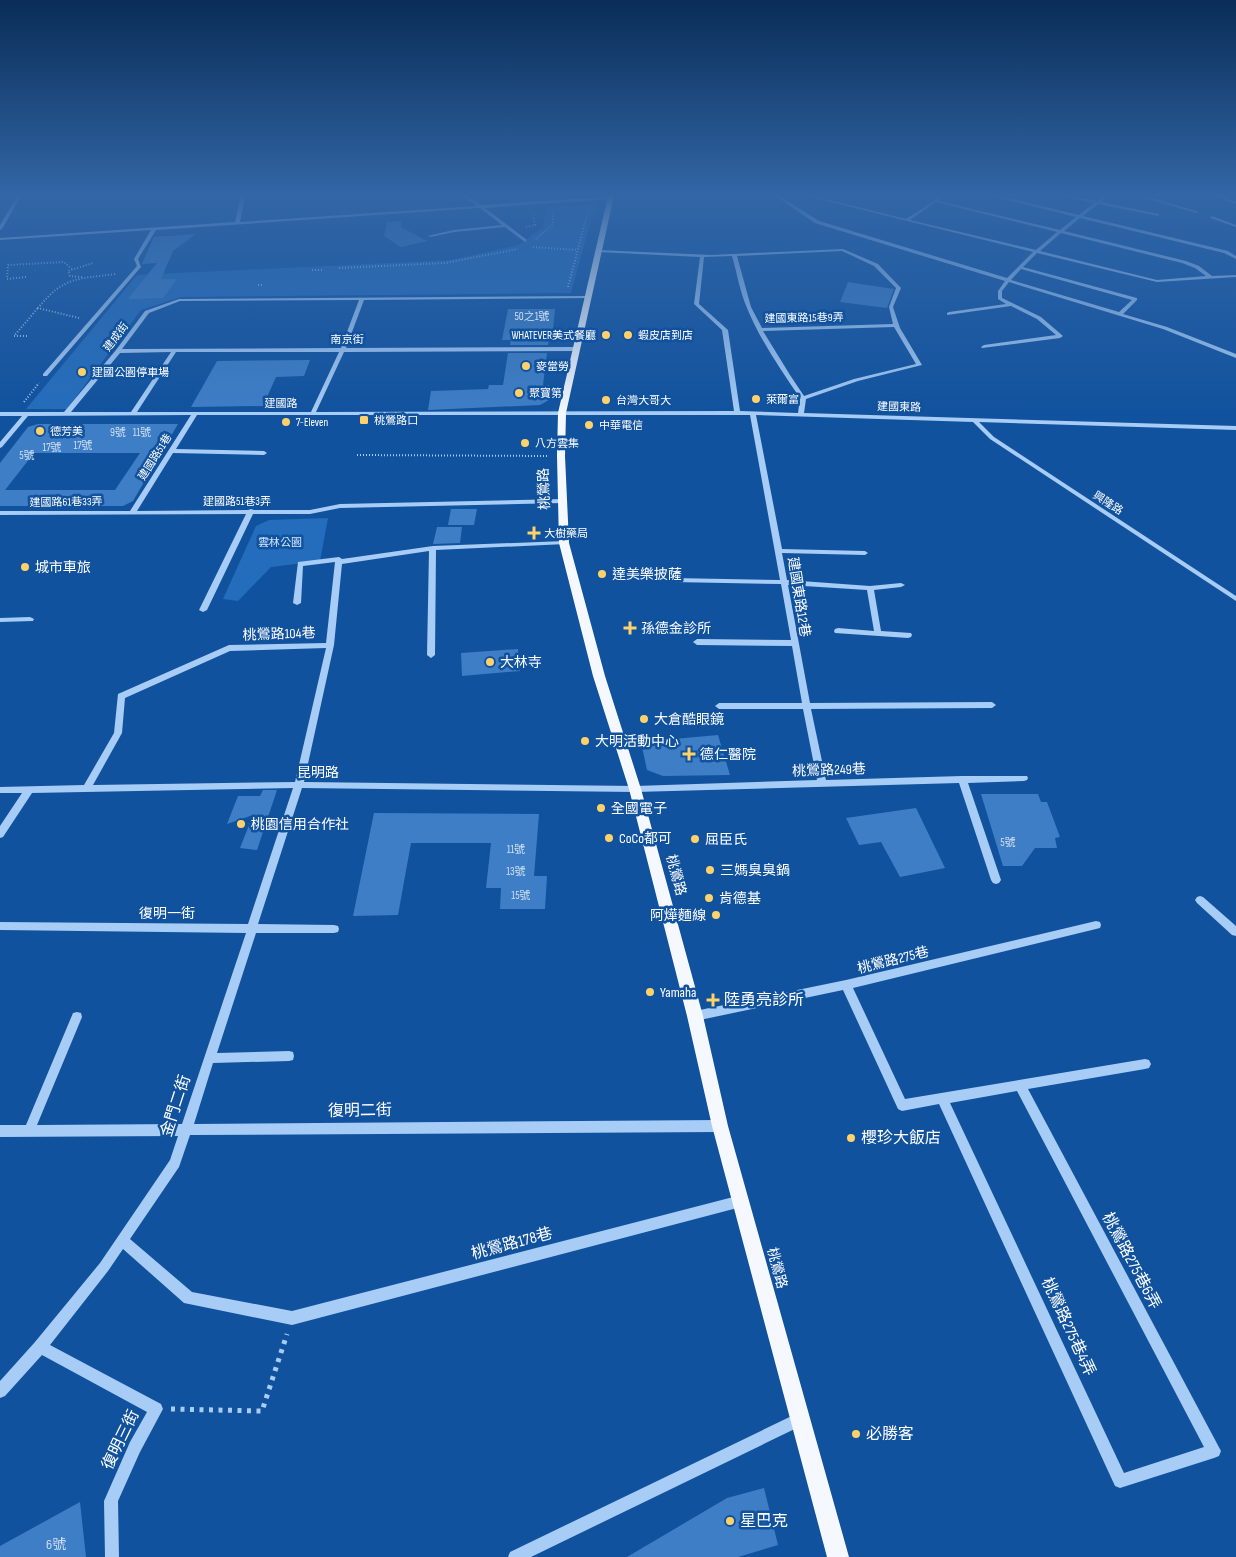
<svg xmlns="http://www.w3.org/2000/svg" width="1236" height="1557" viewBox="0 0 1236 1557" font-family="'Sofia Sans Condensed','Noto Sans TC',sans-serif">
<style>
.green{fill:#246dbc}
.building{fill:#3e7ec6;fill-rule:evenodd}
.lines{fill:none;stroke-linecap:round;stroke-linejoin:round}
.path-far1{stroke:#a7ccf5;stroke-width:2;stroke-dasharray:1 2;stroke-linecap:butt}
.path{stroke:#a7ccf5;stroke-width:5;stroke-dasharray:4 5.5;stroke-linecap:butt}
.minor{fill:#a7ccf5;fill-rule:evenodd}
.major{fill:#f5f9ff;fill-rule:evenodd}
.poi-dot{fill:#ffd16b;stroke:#11529e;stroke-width:2}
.labels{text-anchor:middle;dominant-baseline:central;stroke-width:5;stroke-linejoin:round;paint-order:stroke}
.number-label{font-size:11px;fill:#cfdff1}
.far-street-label{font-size:11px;fill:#fff;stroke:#11529e}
.far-poi-label{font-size:11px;fill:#fff;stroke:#11529e;text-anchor:start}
.far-park-label{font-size:11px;fill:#d0e6fe;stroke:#11529e}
.street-label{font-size:14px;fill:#fff;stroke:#11529e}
.poi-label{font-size:14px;fill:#fff;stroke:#11529e;text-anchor:start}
.near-number-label{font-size:14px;fill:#cfdff1}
.near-poi-label{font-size:16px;fill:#fff;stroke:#11529e;text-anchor:start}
.near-street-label{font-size:16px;fill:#fff;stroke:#11529e}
</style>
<rect width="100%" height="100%" fill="#11529e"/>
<!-- green -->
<path class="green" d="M595 205 571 293 181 297 141 310 67 409H26L137 275 451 260 519 245 543 227 546 208Z
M328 518 320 561 271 567 238 601 223 599 256 526 269 520Z"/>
<!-- building -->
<path class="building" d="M401 221V227L427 241 401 247 384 236 387 222Z
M196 234 173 251 161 279H177L163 298 128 299 157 263 142 264 154 237Z
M848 282 894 289 887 308 840 302Z
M508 309H555L552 340H549L548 345H510L511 340H502Z
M508 353H547L543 385H549V400L540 405 428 410 431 391 488 389 489 385H503Z
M310 360 304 376 276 377 263 406 191 407 217 361Z
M38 424H178L133 501 123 506H0V463L28 427ZM34 453H140L115 490H5Z
M451 509H477L474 525H448Z
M437 527H462L460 543 433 544Z
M518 649 520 671 462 676 461 653Z
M718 735 730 775 663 776 647 770 641 742Z
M263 790H277L257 850 240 848 253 815 227 824 238 796H260Z
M981 794H1038L1041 802H1047L1060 837 1055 838 1057 848H1035L1022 866H1003Z
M916 808 945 868 900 877 881 842 859 845 846 818Z
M374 813 539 814 534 876H547L545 909H500L501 888H486L491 843H411L398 915 353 916Z
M764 1488 778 1545 738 1557H627L727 1498Z
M80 1502 86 1557H0V1546Z"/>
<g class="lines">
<!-- path-far1 -->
<path class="path-far1" d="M526 227 535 225 533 213
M536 239 553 224V213
M533 247 578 250
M339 268 445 263 518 249
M312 270H324
M26 277 7 279 8 265 64 262 72 269
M82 277 70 276 68 271 93 263
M258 285H264
M568 287 588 211
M79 318 38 308C64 276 78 279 116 274
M27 336H14L38 308
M24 402 39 383
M357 455 549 456"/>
<!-- path -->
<path class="path" d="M171 1409 262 1411 287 1334"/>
<!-- minor -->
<path class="minor" d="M17 196H21L2 229 0 230V225Z
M241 196H245L240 222 477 206 462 196H467L482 205 616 196 610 199 485 208 527 240 525 242 505 227 454 232 430 237 428 236 454 230 502 225 480 208 156 230 138 259 141 267 47 376H43V374L137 266 134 259 151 230 0 240V238L235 222Z
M775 196H780L819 221 1007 278 1033 252 806 196H814L906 219 940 197 942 198 939 201 1060 230 1076 217 992 196H1000L1079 215 1094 203 1065 196H1074L1097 201 1102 196H1107L1101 202 1159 214 1158 216 1098 204 1083 216 1228 251 1236 256V259L1224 253 1080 218 1064 231 1186 261 1199 266 1212 276 1236 275V277L1157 282 1037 253 1023 267 1137 298V300L1123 314 1167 327 1236 354V358L1163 329 1009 282 1002 291V298L1041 317 1063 336 1060 338 982 348 981 347 984 345 1056 335 1037 319 1011 306 947 315V313L949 312 1006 304 998 299V291L1005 281 815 223ZM936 202 1057 232 1036 250 910 220ZM1061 233 1182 263 1195 268 1206 276 1157 280 1040 251ZM1021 269 1132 300 1119 312 1011 280Z
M1139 196H1146L1199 212 1196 213Z
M1215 196H1221L1236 202V204Z
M1212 216 1236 225V227L1210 218Z
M843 249 878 264 901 288 893 307 900 328 922 365 858 381 806 399 804 413 1236 426V430L979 422 994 437 1236 596V601L990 439 973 422 756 415 782 549 865 551 868 553 865 555 782 553 787 580 870 586 901 583 905 585 901 587 874 590 881 631 911 633 912 635 911 637 908 638 835 633 834 631 835 629 838 628 874 631 867 590 788 585 810 703 992 702 996 705 992 708 811 709 826 780 962 776H1027L1028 778 1027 780 1024 781 968 783 1001 880 999 883 996 884 993 883 991 880 959 783 635 792 302 788 258 924 334 925 338 926 339 929 338 932 334 933H256L217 1053 289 1051 293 1052 294 1056 293 1060 289 1061 213 1063 194 1124 720 1120 724 1122 726 1126 724 1130 720 1132 190 1135 179 1167 130 1239 192 1292 292 1311 741 1195 745 1197 747 1201 745 1205 741 1207 292 1325 184 1303 123 1249 108 1271 50 1345 161 1404 163 1409 140 1452 118 1501 119 1557H105L104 1501 130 1442 147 1412 42 1355 5 1396 0 1398V1381L35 1342 100 1263 170 1160 178 1136 0 1137V1125H26L73 1013 77 1012 81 1013 82 1017 37 1125 182 1124 246 933 0 930V922L248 924 293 788 32 793 3 837 0 838V826L22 793H0V787L84 785 114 733 118 694 229 645 326 643 335 562 303 566 301 603 297 605 293 603 298 562 339 557 342 559 433 546 564 541 567 543 566 544 436 550 435 655 431 658 427 655 429 551 342 564 334 645 304 782 635 786 817 780 803 709H719L715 706 719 703H802L792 646 697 645 693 642 697 639 791 640 781 584 673 582 669 580 673 578 780 580 750 415H197L176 449 264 451 267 453 264 455 173 453 137 511 248 510 251 509 254 510H310L340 504 563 499 566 501 563 503 340 508 310 514H253L207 610 203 612 199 610 246 514 0 515V511H130L191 415 28 416 2 447 0 448V442L22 416H0V412H64L116 350 145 311 179 299 588 296 590 297V298L364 300 346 348 577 347 580 349 577 351 344 352 316 412 734 411 722 330 694 304 700 257 598 252 596 251 598 250 712 255ZM842 251 874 266 896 288 889 307 893 324 762 328 751 307 737 256ZM732 256C737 273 740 292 747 308 760 340 781 370 800 398L798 413 740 411 728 330 699 304 704 257ZM359 300 341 348 122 349 149 313 180 301ZM894 327 916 364 854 379 804 396 790 375 763 331ZM171 352 131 412H71L120 353ZM176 352H339L311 412H137ZM326 648 295 782 93 785 122 733 125 698 230 651Z
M30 617 34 619 33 621 0 622V618Z
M1200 896 1203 897 1236 926V936L1232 935 1197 903 1195 900 1197 897Z
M1096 921 1100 922 1101 925 1100 928 1096 929 853 988 905 1099 1145 1059 1149 1060 1151 1064 1149 1068 1145 1069 1028 1089 1221 1451 1219 1456 1214 1458 1120 1488 1115 1486 939 1104 902 1111 898 1109 843 990 695 1021 691 1020 690 1016 691 1012 695 1011 846 980ZM1017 1091 1204 1447 1124 1473 950 1103Z
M800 1412 805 1414 807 1419 805 1424 531 1557H508L510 1552Z"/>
<!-- major -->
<path class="major" d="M608 196H614L566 413 565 456 569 543 605 676 641 789 703 1016 728 1126 849 1557H827L712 1126 687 1016 629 789 593 676 559 543 557 456 558 413Z"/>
</g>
<!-- sky -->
<linearGradient id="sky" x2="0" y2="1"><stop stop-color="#092d57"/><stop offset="0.47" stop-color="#3266a6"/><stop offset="1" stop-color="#3266a6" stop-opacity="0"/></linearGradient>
<rect width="1236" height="414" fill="url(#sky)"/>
<!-- markers -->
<g class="poi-dot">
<circle cx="606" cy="335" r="5"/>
<circle cx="628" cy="335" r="5"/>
<circle cx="526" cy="366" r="5"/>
<circle cx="82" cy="372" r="5"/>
<circle cx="519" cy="393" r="5"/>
<circle cx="756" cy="399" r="5"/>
<circle cx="606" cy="400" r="5"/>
<rect x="359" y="415" width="10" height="10" rx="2.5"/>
<circle cx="286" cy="422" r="5"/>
<circle cx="589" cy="425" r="5"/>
<circle cx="40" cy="431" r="5"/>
<circle cx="525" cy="443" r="5"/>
<path d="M531.5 525.5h5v5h5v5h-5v5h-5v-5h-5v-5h5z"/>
<circle cx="25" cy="567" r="5"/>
<circle cx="602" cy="574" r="5"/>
<path d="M627.5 620.5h5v5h5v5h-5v5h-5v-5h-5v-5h5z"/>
<circle cx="490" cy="662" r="5"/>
<circle cx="644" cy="719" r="5"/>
<circle cx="585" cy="741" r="5"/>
<path d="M686.5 746.5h5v5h5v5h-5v5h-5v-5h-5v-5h5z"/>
<circle cx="601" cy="808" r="5"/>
<circle cx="241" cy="824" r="5"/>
<circle cx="609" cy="838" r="5"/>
<circle cx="695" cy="839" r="5"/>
<circle cx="710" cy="870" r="5"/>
<circle cx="709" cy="898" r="5"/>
<circle cx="716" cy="915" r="5"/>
<circle cx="650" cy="992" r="5"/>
<path d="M710.5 992.5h5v5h5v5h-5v5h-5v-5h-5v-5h5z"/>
<circle cx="851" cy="1138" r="5"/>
<circle cx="856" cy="1434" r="5"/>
<circle cx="730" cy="1521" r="5"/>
</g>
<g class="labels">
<!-- number labels -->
<g class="number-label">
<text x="532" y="316">50之1號</text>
<text x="118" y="432">9號</text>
<text x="142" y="432">11號</text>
<text x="83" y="445">17號</text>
<text x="52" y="447">17號</text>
<text x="27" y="455">5號</text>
<text x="1008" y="842">5號</text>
<text x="516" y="849">11號</text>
<text x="516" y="871">13號</text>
<text x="521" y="895">15號</text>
</g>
<!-- far-street labels -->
<g class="far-street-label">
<text transform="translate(804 318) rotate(-1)">建國東路15巷9弄</text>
<text transform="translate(116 337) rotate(-53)">建成街</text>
<text x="347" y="339">南京街</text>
<text x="281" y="403">建國路</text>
<text transform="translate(899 407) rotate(1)">建國東路</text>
<text transform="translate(155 457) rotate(-58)">建國路51巷</text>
<text x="237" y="501">建國路51巷3弄</text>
<text transform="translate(66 502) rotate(-1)">建國路61巷33弄</text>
<text transform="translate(1108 503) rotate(33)">興隆路</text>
</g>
<!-- far-poi labels -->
<g class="far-poi-label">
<text x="596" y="335" text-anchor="end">WHATEVER美式餐廳</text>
<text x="638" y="335">蝦皮店到店</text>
<text x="536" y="366">麥當勞</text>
<text x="92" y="372">建國公園停車場</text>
<text x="529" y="393">聚寶第</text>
<text x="766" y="399">萊爾富</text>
<text x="616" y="400">台灣大哥大</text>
<text x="374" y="420">桃鶯路口</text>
<text x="296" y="422">7-Eleven</text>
<text x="599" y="425">中華電信</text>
<text x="50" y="431">德芳美</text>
<text x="535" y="443">八方雲集</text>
<text x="544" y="533">大樹藥局</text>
</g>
<!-- far-park labels -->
<g class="far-park-label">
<text x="280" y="542">雲林公園</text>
</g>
<!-- street labels -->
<g class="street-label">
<text transform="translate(544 489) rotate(-92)">桃鶯路</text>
<text transform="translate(799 597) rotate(81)">建國東路12巷</text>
<text transform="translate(279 634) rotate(-2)">桃鶯路104巷</text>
<text transform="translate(829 770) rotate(-2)">桃鶯路249巷</text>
<text x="318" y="772">昆明路</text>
<text transform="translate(676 875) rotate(75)">桃鶯路</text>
<text x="167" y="913">復明一街</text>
<text transform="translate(893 960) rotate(-14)">桃鶯路275巷</text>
<text transform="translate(777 1268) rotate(75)">桃鶯路</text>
</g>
<!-- poi labels -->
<g class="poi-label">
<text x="35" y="567">城市車旅</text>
<text x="612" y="574">達美樂披薩</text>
<text x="641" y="628">孫德金診所</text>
<text x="500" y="662">大林寺</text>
<text x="654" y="719">大倉酷眼鏡</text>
<text x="595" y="741">大明活動中心</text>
<text x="700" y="754">德仁醫院</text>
<text x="611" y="808">全國電子</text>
<text x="251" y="824">桃園信用合作社</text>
<text x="619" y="838">CoCo都可</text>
<text x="705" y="839">屈臣氏</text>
<text x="720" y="870">三媽臭臭鍋</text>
<text x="719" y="898">肯德基</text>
<text x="706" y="915" text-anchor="end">阿燁麵線</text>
<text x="660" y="992">Yamaha</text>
</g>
<!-- near-number labels -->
<g class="near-number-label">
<text x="56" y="1544">6號</text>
</g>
<!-- near-poi labels -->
<g class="near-poi-label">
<text x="724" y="1000">陸勇亮診所</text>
<text x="861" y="1138">櫻珍大飯店</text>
<text x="866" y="1434">必勝客</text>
<text x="740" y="1521">星巴克</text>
</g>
<!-- near-street labels -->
<g class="near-street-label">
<text transform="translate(176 1106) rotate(-72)">金門二街</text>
<text transform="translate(360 1111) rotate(-1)">復明二街</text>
<text transform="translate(512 1244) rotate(-15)">桃鶯路178巷</text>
<text transform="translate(1131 1261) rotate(62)">桃鶯路275巷6弄</text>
<text transform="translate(1068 1327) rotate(65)">桃鶯路275巷4弄</text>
<text transform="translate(121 1440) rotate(-64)">復明三街</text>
</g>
</g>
</svg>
